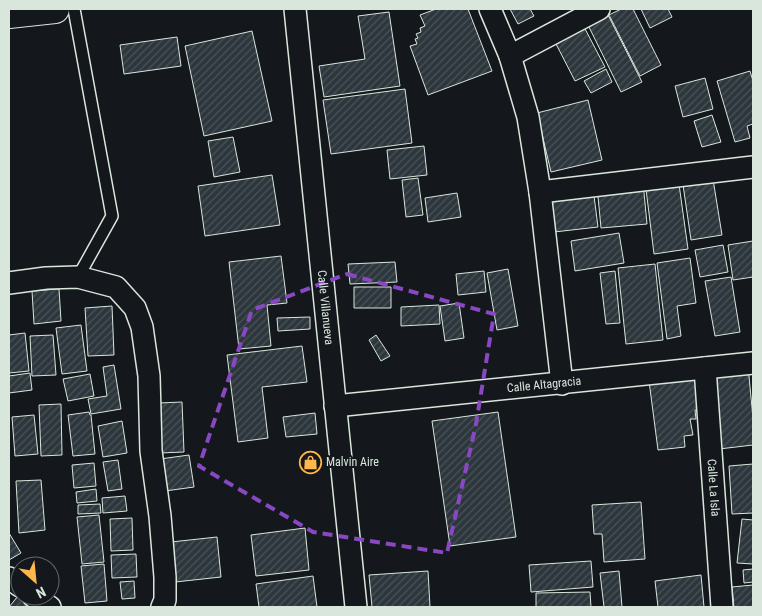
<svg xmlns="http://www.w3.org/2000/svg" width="762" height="616" viewBox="0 0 762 616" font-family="'Roboto Condensed',sans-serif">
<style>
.building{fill:url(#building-hatch);stroke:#d8e6dc}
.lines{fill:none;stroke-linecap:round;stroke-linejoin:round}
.service-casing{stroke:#d8e6dc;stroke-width:14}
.minor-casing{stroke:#d8e6dc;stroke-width:24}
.tertiary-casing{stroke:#d8e6dc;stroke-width:30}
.service{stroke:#14181c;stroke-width:11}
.minor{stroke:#14181c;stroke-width:21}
.tertiary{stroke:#14181c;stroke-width:28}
.marked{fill:none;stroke:#8948c3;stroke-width:4;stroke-dasharray:10 6;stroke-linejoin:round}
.labels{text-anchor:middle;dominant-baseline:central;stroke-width:4;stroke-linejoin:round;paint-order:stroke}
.street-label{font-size:12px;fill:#d8e6dc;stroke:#14181c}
.poi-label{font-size:12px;fill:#d8e6dc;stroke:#14181c;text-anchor:start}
</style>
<defs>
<pattern id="building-hatch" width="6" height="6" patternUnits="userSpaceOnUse" patternTransform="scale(1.25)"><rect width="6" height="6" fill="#2c363c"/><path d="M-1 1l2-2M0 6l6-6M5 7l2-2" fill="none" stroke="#4a5358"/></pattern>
</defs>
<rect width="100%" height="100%" fill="#14181c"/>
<!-- building -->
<path class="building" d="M436 9H468L492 71 428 95 410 46 417 44 415 39 418 38 416 34 421 32 420 28 425 26 420 15Z
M510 9H530L534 16 518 24Z
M621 9H633L661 65 640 76 609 15Z
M641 9H668L672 17 650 28Z
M389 12 400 86 324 97 319 66 365 59 358 16Z
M608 15 642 82 621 92 588 25Z
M583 25 605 67 575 81 554 40Z
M252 31 272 121 204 136 185 46Z
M177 37 181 66 124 74 120 45Z
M606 69 612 82 591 93 584 81Z
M750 71 753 81V124L747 126 750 138 735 142 717 81Z
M705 78 713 109 683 117 675 86Z
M405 89 412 143 331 154 323 100Z
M588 100 602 160 551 172 537 113Z
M712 115 721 142 702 147 694 121Z
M233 137 240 172 214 177 208 141Z
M424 146 427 175 390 179 387 150Z
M712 173 722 235 691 240 682 178Z
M272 175 280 225 205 236 198 186Z
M678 177 688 249 654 254 645 181Z
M418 178 423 215 406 217 402 180Z
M643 182 647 224 601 228 597 186Z
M593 188 598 227 554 232 549 194Z
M457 193 461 217 428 222 425 198Z
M619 233 624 263 575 271 571 241Z
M753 241V277L733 280 728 245Z
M723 245 728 272 700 277 695 250Z
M281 256 287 303 267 305 271 346 239 349 229 262Z
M690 258 696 303 677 306 681 336 667 339 657 263Z
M395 262 397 282 350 284 348 264Z
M655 264 663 340 626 344 618 268Z
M508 269 518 326 497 330 487 273Z
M484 271 486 292 458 295 456 274Z
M615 271 620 323 606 324 600 273Z
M731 277 740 332 715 336 705 281Z
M354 287H391V308H354Z
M59 289 61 321 34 324 32 291Z
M459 303 464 338 445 341 440 306Z
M439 305 440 324 401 326V307Z
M112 306 114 355 88 356 85 308Z
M310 317V329L278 331 277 318Z
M81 325 87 371 62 374 56 328Z
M25 333 29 371 9 373V335Z
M53 335 56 375 32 376 30 336Z
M376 335 390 356 381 361 369 340Z
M302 346 307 382 262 387 268 438 238 442 227 355Z
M114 365 121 409 91 414 88 399 107 396 103 367Z
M748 366 753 418V445L719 449 711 370Z
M30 373 32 390 9 393V376Z
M90 374 94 396 68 401 63 379Z
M699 375 703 409 695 410 696 419H690L693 435 684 436 685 447 658 450 649 381Z
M182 402 184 452 160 453 159 403Z
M61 404 62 455 41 456 39 405Z
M89 412 90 415H91L95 454 73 456 68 415Z
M498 412 516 537 450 546 432 421Z
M315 413 317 434 286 437 283 417Z
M34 415 38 454 15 456 12 417Z
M122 421 127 453 103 457 98 426Z
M189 455 194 487 165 491 160 459Z
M118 460 122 489 108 491 103 462Z
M94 463 96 486 74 488 72 465Z
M753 464V513L732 514 729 466Z
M41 480 45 530 19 533 16 481Z
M96 489 97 501 77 503 76 492Z
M125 496 127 511 103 513 102 498Z
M641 502 645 559 604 562 602 534H594L592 505Z
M100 504 101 513 78 514V505Z
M99 515 104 562 82 564 77 517Z
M132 518 133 550 111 551 110 519Z
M742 519 753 520V564L737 563Z
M305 528 309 570 256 576 251 535Z
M9 533 21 553 9 560Z
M217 537 221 577 175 582 171 542Z
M136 554 137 577 112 578 111 555Z
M591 561 593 587 531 592 529 565Z
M104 564 107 601 85 603 81 566Z
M753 569V582L744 583 743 570Z
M428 571 430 607H372L369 575Z
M619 571 622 607H604L600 573Z
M701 575 704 607H658L655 581Z
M313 576 317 607H259L256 584Z
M134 581 135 598 122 599 120 582Z
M753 585V607H734L732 587Z
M590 592 591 607H536V593Z
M18 596 30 607H9Z"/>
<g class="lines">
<defs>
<path id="service" d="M74 9 112 216 78 277"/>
<g id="minor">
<path id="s1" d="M295 9 356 607"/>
<path d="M490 9 510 56 528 117 540 192 562 384"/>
<path d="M510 56 599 9"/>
<path d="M540 192 753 167"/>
<path d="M9 283 46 278 78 277 116 287 135 308 142 327 149 376 151 451 160 516 165 577V600L162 607"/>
<path id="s2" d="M705 368 722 607"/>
<path id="s3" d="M335 406 753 363"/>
<path d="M9 578 20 586"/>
<path d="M33 596 50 607"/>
</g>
<path id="tertiary" d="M9 14 55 9"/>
</defs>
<!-- service casing -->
<use href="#service" class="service-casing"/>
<!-- minor casing -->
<use href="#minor" class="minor-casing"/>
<!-- tertiary casing -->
<use href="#tertiary" class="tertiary-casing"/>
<!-- service -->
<use href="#service" class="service"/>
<!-- minor -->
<use href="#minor" class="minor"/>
<!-- tertiary -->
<use href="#tertiary" class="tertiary"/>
</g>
<!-- marked area -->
<path class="marked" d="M347 274 494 314 476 424 447 553 313 532 199 466 252 310Z"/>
<!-- icons -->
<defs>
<symbol id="shop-ring" viewBox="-11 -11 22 22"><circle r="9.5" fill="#14181c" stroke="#ffb74d" stroke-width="1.5"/><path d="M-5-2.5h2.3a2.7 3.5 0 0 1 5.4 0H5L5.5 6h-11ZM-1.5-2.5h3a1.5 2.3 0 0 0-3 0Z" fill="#ffb74d"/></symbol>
</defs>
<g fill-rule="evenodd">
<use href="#shop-ring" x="298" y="450" width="25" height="25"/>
</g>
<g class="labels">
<!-- street labels -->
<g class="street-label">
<text stroke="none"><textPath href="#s1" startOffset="300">Calle Villanueva</textPath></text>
<text stroke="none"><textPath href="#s3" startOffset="210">Calle Altagracia</textPath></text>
<text stroke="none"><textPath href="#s2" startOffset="120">Calle La Isla</textPath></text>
</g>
<!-- poi labels -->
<g class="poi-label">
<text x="326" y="462">Malvin Aire</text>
</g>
</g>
<!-- border -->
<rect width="762" height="616" fill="none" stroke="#d8e6dc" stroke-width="20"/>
<!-- north arrow -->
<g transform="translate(35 581) rotate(153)"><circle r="24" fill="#14181c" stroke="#626a69"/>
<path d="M0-4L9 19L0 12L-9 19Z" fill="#ffb74d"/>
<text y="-8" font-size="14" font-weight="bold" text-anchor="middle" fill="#d8e6dc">N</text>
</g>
</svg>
